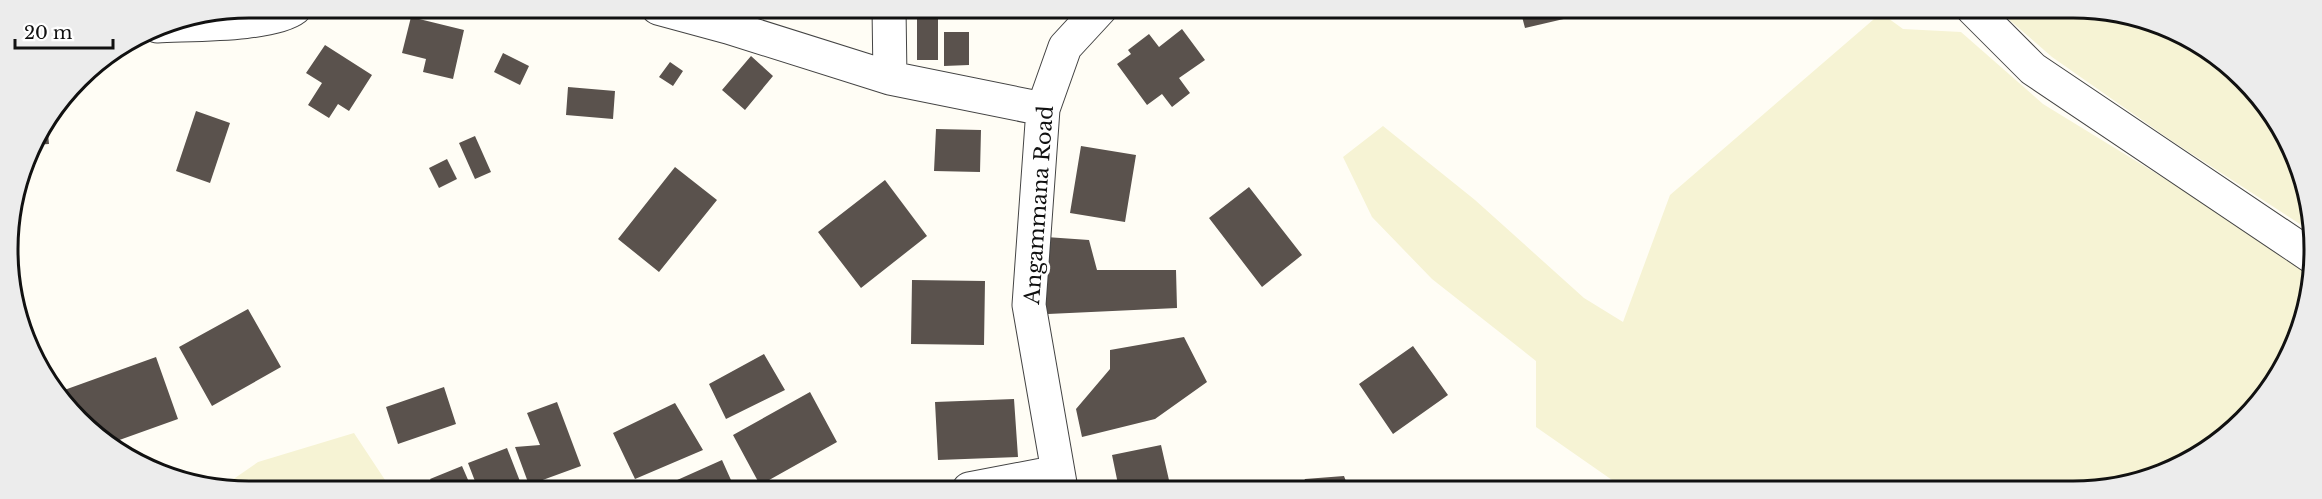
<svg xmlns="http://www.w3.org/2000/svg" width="2322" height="499" viewBox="0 0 2322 499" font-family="'Libre Baskerville',serif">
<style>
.farmland{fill:#f6f3d4}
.building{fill:#5a524d}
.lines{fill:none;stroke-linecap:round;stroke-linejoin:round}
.minor-casing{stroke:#444;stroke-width:35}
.minor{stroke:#fff;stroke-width:33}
.labels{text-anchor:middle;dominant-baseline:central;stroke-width:6;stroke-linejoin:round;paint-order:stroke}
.street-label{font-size:21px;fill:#111;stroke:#fff}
.rim{fill:none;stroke:#111;stroke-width:3}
</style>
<rect width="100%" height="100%" fill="#fffdf5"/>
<!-- farmland -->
<path class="farmland" d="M1998 10H2104L2194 40 2265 102 2306 187 2309 230 2172 141 2052 57Z
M1881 13 1903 29 1961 32 2043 104 2312 269V281L2289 357 2243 421 2179 467 2104 489H1625L1536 427V361L1432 279 1372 217 1343 157 1383 126 1475 200 1584 298 1623 322 1670 195Z
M354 433 391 489H219L258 462Z"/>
<!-- building -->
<path class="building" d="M1520 9H1565L1568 18 1525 28Z
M917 14 938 15V60H917Z
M411 17 464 30 453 79 423 72 426 59 402 53Z
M1182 29 1205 60 1179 78 1190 93 1172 107 1162 94 1147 105 1117 64 1131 54 1128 50 1149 34 1159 47Z
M944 32H969V65L944 66Z
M325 45 372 75 349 111 338 104 329 118 308 105 322 83 306 73Z
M503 53 529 66 520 85 494 72Z
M751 56 773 76 745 110 722 90Z
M670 62 683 71 673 86 659 77Z
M568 87 615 91 613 119 566 115Z
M196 111 230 123 210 183 176 171Z
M47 123 49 144 32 145 33 142Z
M936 129 981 130 980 172 934 171Z
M475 136 491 172 475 179 459 143Z
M1081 146 1136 155 1125 222 1070 213Z
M447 159 457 179 439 188 429 168Z
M675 167 717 200 659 272 618 239Z
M885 180 927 236 861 288 818 232Z
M1249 187 1302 255 1262 287 1209 218Z
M1046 237 1089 240 1097 270H1176L1177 308 1048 314 1043 297Z
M912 280 985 281 984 345 911 344Z
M248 309 281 367 212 406 179 347Z
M1184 337 1207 382 1155 419 1082 437 1076 409 1110 369V350Z
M1413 346 1448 395 1393 434 1359 384Z
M764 354 785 390 726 419 709 384Z
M156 357 178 419 111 443 56 393Z
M444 387 456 424 398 444 386 407Z
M810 392 837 442 760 485 733 435Z
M1014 399 1018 457 938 460 935 402Z
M557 402 581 466 529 485 515 447 540 445 527 413Z
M675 403 703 450 635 479 613 433Z
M1161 445 1171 489H1119L1112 455Z
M507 448 523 489H478L468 463Z
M722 460 735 489H668L666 485Z
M462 466 472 489H435L430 479Z
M1344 476 1349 489H1300L1305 479Z
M645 481 647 489H610L609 488Z"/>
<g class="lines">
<defs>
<path id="minor" d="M658 8 728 27 890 78
M889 8 890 78 1043 109
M1973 9 2033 69 2311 256
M157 26C188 24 272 26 295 8
M969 489 1058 472
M1061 489 1029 305 1043 109 1065 47 1101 8"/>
</defs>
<!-- minor casing -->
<use href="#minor" class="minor-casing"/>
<!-- minor -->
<use href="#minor" class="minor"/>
</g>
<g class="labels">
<!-- street labels -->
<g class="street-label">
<text transform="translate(1039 205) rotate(-86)">Angammana Road</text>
</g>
</g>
<!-- crop -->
<path d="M0 0H2322V499H0ZM249 18H2073A231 231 0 0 1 2304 249V250A231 231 0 0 1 2073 481H249A231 231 0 0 1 18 250V249A231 231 0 0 1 249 18Z" fill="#ececec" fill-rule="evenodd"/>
<path class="rim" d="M249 18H2073A231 231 0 0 1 2304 249V250A231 231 0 0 1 2073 481H249A231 231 0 0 1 18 250V249A231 231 0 0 1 249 18Z"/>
<!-- scale -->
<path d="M15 39v9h98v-9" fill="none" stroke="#111111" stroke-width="3"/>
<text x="24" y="39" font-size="18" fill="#111111" stroke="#ffffff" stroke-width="4.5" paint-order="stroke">20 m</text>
</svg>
